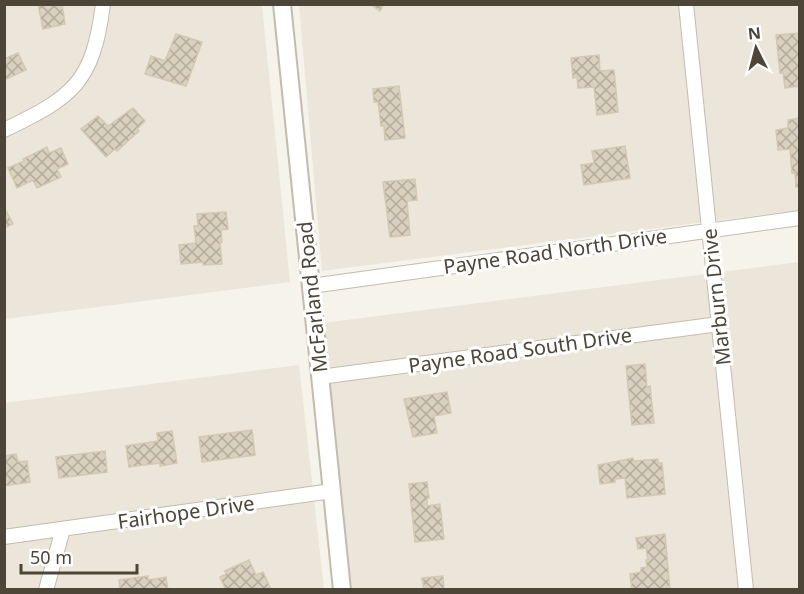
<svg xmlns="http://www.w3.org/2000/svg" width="804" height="594" viewBox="0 0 804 594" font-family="'Noto Sans',sans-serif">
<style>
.residential{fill:#ebe6d9}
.building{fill:url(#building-cross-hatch);stroke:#d4c8b2;stroke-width:1.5}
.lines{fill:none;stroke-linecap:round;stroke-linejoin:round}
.minor-casing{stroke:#c3bcad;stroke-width:16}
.tertiary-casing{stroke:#c3bcad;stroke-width:20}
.minor{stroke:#fff;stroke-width:14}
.tertiary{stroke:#fff;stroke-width:16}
.labels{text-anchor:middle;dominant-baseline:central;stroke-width:6;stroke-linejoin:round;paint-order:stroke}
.street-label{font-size:20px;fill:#4c4538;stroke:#fff}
</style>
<defs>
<pattern id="building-cross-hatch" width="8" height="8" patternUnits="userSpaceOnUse" patternTransform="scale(1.5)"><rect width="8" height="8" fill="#d9d0c0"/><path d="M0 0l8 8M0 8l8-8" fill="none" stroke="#b2ab9d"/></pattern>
</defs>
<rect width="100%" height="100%" fill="#f6f3eb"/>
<!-- residential -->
<path class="residential" d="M4 5H262L290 282 5 319Z
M299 5H799V210L322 271Z
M799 262V589H349L315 324Z
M299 365 324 589H5L4 403Z"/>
<!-- building -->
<path class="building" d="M38 4H62L65 24 43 29Z
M370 4H384L380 11Z
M800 33V86L785 88 783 72 780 73 776 35Z
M176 34 202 42 186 86 145 74 151 56 165 61Z
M18 53 26 70 4 80V59Z
M599 55 600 71 614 70 618 112 597 115 594 87 578 88 577 77 573 78 571 58Z
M399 86 405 138 385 140 384 126H381L378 102H374L373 89Z
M133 108 145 121 137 129 139 131 117 151 115 149 106 157 81 129 98 116 108 126Z
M800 118V187H796L795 172 792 173 790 149 778 150 776 130 788 128V120Z
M625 146 630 178 584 185 581 165 594 163 592 151Z
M47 147 49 153 61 148 68 164 57 169 61 177 37 188 33 180 17 188 8 168 24 161 23 159Z
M415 179 417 200 407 201 410 235 390 237 383 182Z
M4 207 13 224 4 228Z
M226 212 228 229 221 230 222 242 220 243 222 264 203 265V262L181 264 179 245 196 243 194 226H198L197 214Z
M645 364 647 387 650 386 654 423 632 425 626 366Z
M447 392 451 413 434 416 437 433 413 437 404 399Z
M252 430 255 455 202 462 199 437Z
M172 431 177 463 160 466V463L129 467 126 446 158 441 157 433Z
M105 451 107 472 59 478 56 457Z
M16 454 18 462 27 461 30 482 4 486V456Z
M633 458 634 461 658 459V463H662L665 494 627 498 625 478 615 479V482L600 484 598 465Z
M427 482 429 498H427V506L440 504 444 539 415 542 409 484Z
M665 534 670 590H632L630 574 641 572V568L647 567 646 560H648L646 548 638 549 636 538Z
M249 560 256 575 263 572 271 589 226 590 220 577 226 574 225 571Z
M148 576V580L166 577 168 590H120L119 580Z
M443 576 444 590H424L422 578Z"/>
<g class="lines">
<defs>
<path id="minor" d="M686 4 746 590
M4 130C73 97 93 83 103 4
M311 286 800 218
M320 377 719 324
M4 537 332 491
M46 590 63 529"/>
<path id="tertiary" d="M282 4 342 590"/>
</defs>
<!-- minor casing -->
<use href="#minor" class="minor-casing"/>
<!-- tertiary casing -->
<use href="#tertiary" class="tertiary-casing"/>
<!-- minor -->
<use href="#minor" class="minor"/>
<!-- tertiary -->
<use href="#tertiary" class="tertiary"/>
</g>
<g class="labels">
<!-- street labels -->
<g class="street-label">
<text transform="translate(555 251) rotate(-8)">Payne Road North Drive</text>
<text transform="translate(312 297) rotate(-96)">McFarland Road</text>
<text transform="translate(716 297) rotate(-96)">Marburn Drive</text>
<text transform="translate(520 350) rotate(-8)">Payne Road South Drive</text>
<text transform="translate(186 512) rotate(-8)">Fairhope Drive</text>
</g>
</g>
<!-- border -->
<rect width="804" height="594" fill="none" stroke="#4c4538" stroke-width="12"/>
<!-- north arrow -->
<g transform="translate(756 48) rotate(354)" stroke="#ffffff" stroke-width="4.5" paint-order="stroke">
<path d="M0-4.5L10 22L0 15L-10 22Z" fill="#4c4538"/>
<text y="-9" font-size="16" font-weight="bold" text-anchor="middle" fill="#4c4538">N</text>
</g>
<!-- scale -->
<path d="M21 564v9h116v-9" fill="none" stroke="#4c4538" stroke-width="3"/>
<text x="30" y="564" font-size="18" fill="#4c4538" stroke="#ffffff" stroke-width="4.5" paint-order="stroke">50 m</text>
</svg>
